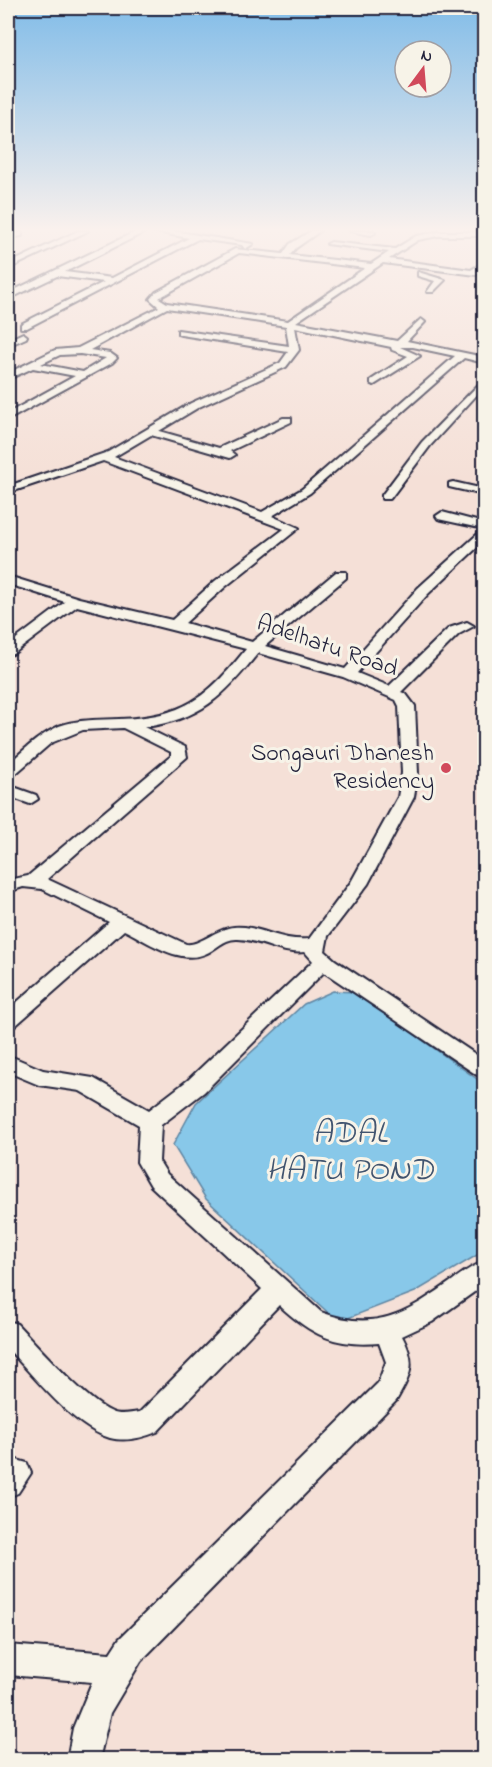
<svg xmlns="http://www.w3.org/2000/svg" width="492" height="1767" viewBox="0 0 492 1767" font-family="'Indie Flower',sans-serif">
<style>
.water{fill:#88c8e9;stroke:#5f86a3;stroke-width:1.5}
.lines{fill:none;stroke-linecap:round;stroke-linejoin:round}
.street-casing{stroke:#22223b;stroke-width:4}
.street{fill:#f7f3e8;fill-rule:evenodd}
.poi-dot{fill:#d1495b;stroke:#f7f3e8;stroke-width:2}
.labels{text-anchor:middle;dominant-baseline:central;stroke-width:6;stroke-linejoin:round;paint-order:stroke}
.street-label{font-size:24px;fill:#22223b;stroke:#f7f3e8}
.poi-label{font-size:24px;fill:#22223b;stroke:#f7f3e8;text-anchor:end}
.near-water-label{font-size:32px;font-style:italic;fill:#41546f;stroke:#f7f3e8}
</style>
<rect width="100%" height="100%" fill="#f5e0d7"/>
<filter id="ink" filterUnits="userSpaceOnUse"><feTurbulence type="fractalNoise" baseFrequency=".0167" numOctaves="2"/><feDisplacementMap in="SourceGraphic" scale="12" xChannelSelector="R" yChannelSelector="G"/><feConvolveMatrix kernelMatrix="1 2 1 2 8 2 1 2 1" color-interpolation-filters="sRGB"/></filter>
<g filter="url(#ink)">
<!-- water -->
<path class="water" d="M333 991 355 992 484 1084V1251L415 1292 338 1322 206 1199 173 1145 196 1103 304 1004Z"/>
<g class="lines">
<defs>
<path id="street" d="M78 231H88L8 269V264Z
M137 231H147L65 272 112 278 189 238 151 231H173L253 244 245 249 242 245 198 239 27 328H21V324L104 282 57 276 11 298H8V293Z
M311 231H320L296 248 290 255 371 264 389 252 327 244 331 242 395 249 416 236 438 232H484V236H438L418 240 389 259 471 270 484 262V267L476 275 383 263 296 322 397 341 421 319 425 322 407 341 484 357V363L464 358 310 493 272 516 299 528 225 587 185 623 252 642 336 572H346V578L265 646 345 669 418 588 480 532 484 531V541L428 594 357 673 389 686 449 628 467 622 474 626 459 634 401 692 406 694 415 706 418 773 414 797 368 884 328 936 325 951 335 960 484 1060V1078L477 1075 324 972 204 1092 161 1125 159 1161 167 1174 321 1312C374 1332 405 1314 449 1283 460 1275 471 1266 484 1262V1285L432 1322 402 1336C417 1364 411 1375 396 1401L141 1661 110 1713 99 1760H67L73 1728 92 1682 8 1675V1645L110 1653 119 1639 378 1383 386 1362 379 1343C334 1347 310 1334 279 1305L157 1432C142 1438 126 1442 110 1438 73 1427 34 1376 8 1349V1321L17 1324C38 1346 86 1401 112 1412 120 1416 131 1413 140 1412L262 1289 151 1186 137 1162 139 1125 80 1091 39 1085 8 1072V1055L43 1070 93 1078 149 1110 188 1080 313 961 305 952C281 955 262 940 238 939 224 938 217 949 205 954 179 965 147 941 124 930L15 1026 8 1028V1010L109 922 42 889 23 887 8 892V880L28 876 171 756V752L123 728 83 730 51 743 14 775 8 777V764C24 750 39 735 59 726 78 719 99 720 119 719 183 717 206 699 246 649L77 606 13 654 8 655V645L65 602 8 584V576L79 598 172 620 215 581 284 529 103 461 8 493V486L108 452 191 403 280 363 288 352 181 335 178 334V330L289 346 286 326 167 308 90 350 110 353 117 358 112 363 8 420V413L75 376 33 368 11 378 8 377V373L55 350 78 348 159 307 150 299 156 292 235 249 283 254 290 244ZM239 253 365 268 288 321 167 303 159 298ZM295 327 391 347 392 350 408 356 371 380V384L374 385 420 356 400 347H413L455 356 302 489 262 512 114 457 151 435 230 458 235 455 230 451 291 422V418H283L219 448 159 431 199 407 286 367 299 350ZM80 354 106 358 83 372 41 364 60 355ZM258 653 343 677 396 700 399 706 402 773 398 797 351 882 309 939C280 942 260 925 234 927 217 928 200 946 186 944L47 879 187 757 185 747 144 727C200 720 224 696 258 653Z
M350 231H374L375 233 371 235Z
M22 232V236L8 238V234Z
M418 272 445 280 433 292H427L435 281 418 276Z
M23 333 27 336 26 338 8 346V340Z
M484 379V387L430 446 390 499H382V495L422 442Z
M453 482 484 489V495L449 487V483Z
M442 512 484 523V529L438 519 436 516Z
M8 785 36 795 38 799 30 804 8 796Z
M17 1460 27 1463 31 1473 18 1493 8 1497V1463Z"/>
</defs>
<!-- street casing -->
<use href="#street" class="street-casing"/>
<!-- street -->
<use href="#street" class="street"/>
</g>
</g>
<!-- sky -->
<linearGradient id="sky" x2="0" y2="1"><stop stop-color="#81bce8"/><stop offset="0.48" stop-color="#faf1ed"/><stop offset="1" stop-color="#faf1ed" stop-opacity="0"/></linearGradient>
<rect width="492" height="479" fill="url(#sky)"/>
<!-- markers -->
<circle class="poi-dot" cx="446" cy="768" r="6"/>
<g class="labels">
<!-- street labels -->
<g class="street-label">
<text transform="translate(327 647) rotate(19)">Adelhatu Road</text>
</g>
<!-- poi labels -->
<g class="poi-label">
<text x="434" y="754">Songauri Dhanesh<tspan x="434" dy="28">Residency</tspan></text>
</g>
<!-- near-water labels -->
<g class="near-water-label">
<text x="350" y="1134">ADAL<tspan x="350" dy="37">HATU POND</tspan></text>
</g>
</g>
<!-- margin -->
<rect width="492" height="1767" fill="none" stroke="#f7f3e8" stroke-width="30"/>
<rect x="15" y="15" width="462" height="1737" fill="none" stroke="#22223b" stroke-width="2" filter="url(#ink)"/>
<!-- north arrow -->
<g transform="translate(423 69) rotate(16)"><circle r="28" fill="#f7f3e8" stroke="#a29fa3" stroke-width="1.5"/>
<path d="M0-4.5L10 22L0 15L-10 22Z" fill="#d1495b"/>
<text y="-9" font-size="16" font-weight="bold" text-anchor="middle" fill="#22223b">N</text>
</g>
</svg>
